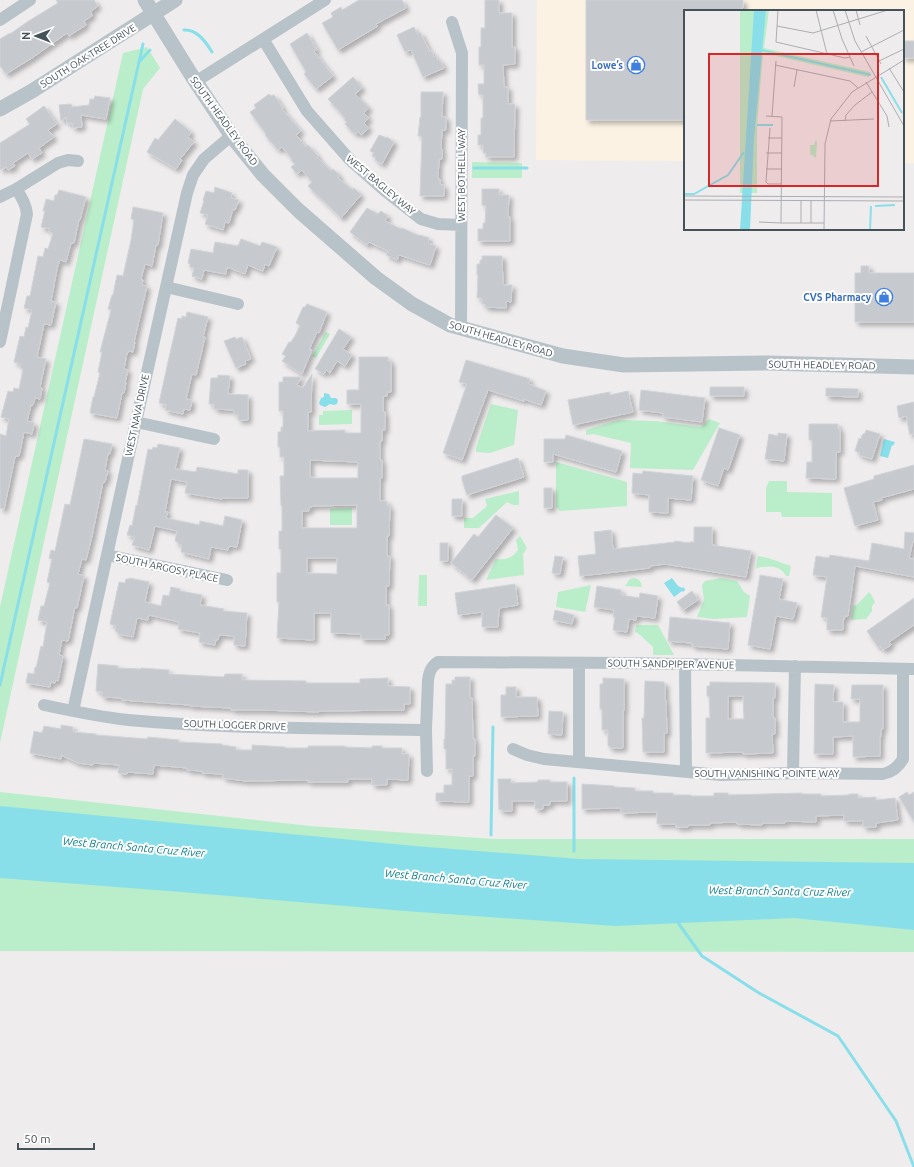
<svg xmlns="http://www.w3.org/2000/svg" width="914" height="1167" viewBox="0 0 914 1167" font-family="Ubuntu,sans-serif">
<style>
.commercial{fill:#fbf2e4}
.green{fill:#baedc9}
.water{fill:#88dfea}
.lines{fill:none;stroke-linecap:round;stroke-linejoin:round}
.stream{stroke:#88dfea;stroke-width:3}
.building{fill:#c6cacf;stroke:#d0d3d8;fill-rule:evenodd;filter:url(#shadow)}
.minor{stroke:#b8c3c9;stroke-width:12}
.tertiary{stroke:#b8c3c9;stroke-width:15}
.labels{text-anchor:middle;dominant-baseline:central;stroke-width:4;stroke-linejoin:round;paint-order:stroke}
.street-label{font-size:10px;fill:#455259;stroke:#fff}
.shop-label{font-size:10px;font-weight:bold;fill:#366cbe;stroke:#fff;text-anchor:end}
.water-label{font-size:11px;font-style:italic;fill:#0e7f8d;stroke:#fff}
.inset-river{fill:none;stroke:#88dfea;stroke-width:2}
.inset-road{fill:none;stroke:#abaeb2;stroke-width:1}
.view{fill:#d62828;fill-opacity:0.15;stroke:#d62828;stroke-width:2}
.inset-edge{fill:none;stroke:#455259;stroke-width:2}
</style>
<defs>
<filter id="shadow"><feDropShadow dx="3.5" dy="3.5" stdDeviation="2" flood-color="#0004"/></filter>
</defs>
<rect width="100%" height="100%" fill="#efeced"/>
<!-- commercial -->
<path class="commercial" d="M537 0H914V163H903V11H685V161L536 160Z"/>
<!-- green -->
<path class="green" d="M147 47 160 68 143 89 0 743V607L123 53Z
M472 162 522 163V178H472Z
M326 332 330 334 316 358 312 356Z
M491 404 518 410 514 445 490 453 476 452V448Z
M352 410V424L319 425V415H323V411Z
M709 419 720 423 693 470 630 468 631 443 593 434 586 435V430L618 420 655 421 701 427Z
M556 462 627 482V506L560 511 556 507Z
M769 481H787V492L832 493V517H782L781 512H766V488Z
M519 491V505H513L507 502 479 528H464V518H473L487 506 485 499Z
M352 508V525H330V509Z
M520 536 527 548 523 554 524 575 486 580 496 559C507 560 512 558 518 550L516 540Z
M758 556 768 558 791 566 789 576H786C780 564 767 566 756 568Z
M419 575H427V606H418Z
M634 578 638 579 641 583 642 587 625 586 630 579Z
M721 578 737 581 744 592 750 596 747 617 713 619 697 617 704 600 702 585 705 581Z
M591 585 585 612 556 607 558 592Z
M869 592 871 594 875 602 872 606V611L866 619 851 620 853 606 857 605Z
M636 625H658L674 655H653V647L639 634 635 632Z
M0 792 310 826 494 839H914V952L0 951Z"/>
<!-- water -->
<path class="water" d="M324 393 329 394 331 398H336L338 400 337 404 334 405 330 404 325 407 320 405 319 403 321 398 324 397Z
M884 439 895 442 893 446 892 445 888 458 880 456Z
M672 578 678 586 682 588 684 587 685 590 683 592 682 591 674 597 664 583Z
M0 806 415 846 579 859 914 863V930L794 918 615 926 405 911 181 892 0 878Z"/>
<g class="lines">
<!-- stream -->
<path class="stream" d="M184 30C197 29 206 42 212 52
M139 62 150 50
M474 168H527
M0 685 143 44
M491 835 493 727
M574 851V778
M676 920 702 956 759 993 838 1036 896 1121 914 1167"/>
</g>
<!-- building -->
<path class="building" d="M56 0H94L98 6 91 11 92 16 84 21 86 25 69 36 67 33 32 58 6 74 0 66V39L10 33V34L27 22 58 3Z
M359 0H402L406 8 376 24 378 26 338 50 322 23 333 17 331 13 341 7 342 10Z
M485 0H499V13H512V47H515V64L503 65 504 87H508V104H515L514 157H486V153H483V145H478V135H481V118H483V95H479L478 84H484V65H479V47H481V28H485Z
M586 0H743V8H741V11H685V120H586Z
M414 27 417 34 420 32 430 52 432 51 434 57 436 56 438 61 440 60 444 68 423 77 411 50 405 52 397 35Z
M307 33 317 50 314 51 333 76 316 89 304 74 306 72 290 44Z
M903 41H914V58H903Z
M353 77 362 88 355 94 369 108 364 113 369 118 364 123 369 128 361 135 358 132 355 134 345 124 347 122 344 120 345 118 328 99Z
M421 92H443L442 117H446V130H442L441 149H442V159H439L438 179H440V185H444V196H420L422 138H421V136H418L420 117H421Z
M269 94 271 96 274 95 283 108 282 109 301 131 296 135 306 147 308 145 318 156 317 157 331 171 333 169 340 176 338 178 353 190 354 188 361 195 341 218 308 186 312 182 302 170 297 174 291 167 295 164 291 160 292 159 282 147 278 150 265 135 266 134 250 112 256 108 254 105Z
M95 96 110 98 106 119 81 115 82 127 73 128 72 123H67L66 117 61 121 59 105 71 104 72 107 89 105 90 99H94Z
M44 106 57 124 48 130 54 137 39 148 42 153 32 159 28 153 13 163 15 166 8 170 6 167 0 170V143L30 124 26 119Z
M175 119 191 132 188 137 194 142 180 159 182 160 176 169 147 152 155 138 158 140Z
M379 135 387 138V137L394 142 382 164 375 160 376 158 372 156 374 153 370 151Z
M215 187 232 193 231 198 239 200 235 210 233 209 229 223 225 222 223 230 205 224 208 215 200 213 204 201 203 200 206 191 214 193Z
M482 189H499V195H509L508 217H510V241H478V229H483V223H485L486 206 482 205Z
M59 190 86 197 80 220H79L74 243H71L66 262 60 260 57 269 51 301 56 302 51 325 44 324 37 357 46 359 40 387 42 388 40 399 35 398 33 405H31L27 421 34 423 32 434 24 432 19 456H16L15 457 4 509 0 508V434L6 436 9 419 1 417 8 391 13 392 14 388 19 389 23 369 20 368 21 364 14 362 20 336 24 337 26 327 28 328 32 310 24 308 27 296H30L38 256 43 257 45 248 48 249 53 233 49 232 50 229 41 227 45 211H43L46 199 54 201 55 195H57Z
M133 207 163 213 158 245H156L152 266 145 264 141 279 143 280 142 285 147 286 134 342H135L133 352 128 351V353H127L124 369 128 370 125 382H126L124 393H122L117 418 90 413 93 397H94L100 373 98 372 102 352H100L111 310 108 309 112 295H113L117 275 123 276 131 240 134 220 131 219Z
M367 208 378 214 381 211 388 216 385 221 401 229 402 228 420 236V235L429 238 428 243 436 246 430 265 399 255 397 260 386 255 388 251 369 242 367 245 350 232Z
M241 239 260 246 262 242 277 247 269 266 265 264 263 271 248 265 245 274 227 267 226 274 204 270 202 279 192 276 194 268 190 267V264L188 263 191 249 213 253 215 242 238 246Z
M482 256H502L503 285H512L511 302 506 301V308L485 307V304H482V298H477L478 275H477V264H480V260H482Z
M861 266H869V273H914V322H855V273H861Z
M307 304 327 312 319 333 317 332 309 350H312L302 374 282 361 286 356 282 354 289 342H291L296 334 300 325 296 323 303 307H305Z
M187 312 208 317 203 337H205L196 375 192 374 186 399 192 400 190 410 184 409 183 414 165 410 166 405 159 403 168 362 178 318 182 319V316L186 317Z
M339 329 351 337 343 349 352 355 345 366 337 361 330 373 326 370 324 374 315 369Z
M235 337 236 339 242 337 251 359 245 361 246 364 236 368 224 341Z
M359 357H388V361H391V392H387V396H383V412H385V430H382V441H380V460H382V478H380V501H387V506H390L389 536H387V556H390L389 586H386V605H389V635H385V639H361V634L331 633V613H314V640L277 638 279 602H277V573H281V549H279V531H282V506H281L280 476H284V457H280V447H278V432H281V427H283V411H279V382H283V377H301L297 385 303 388 312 374 311 412H308V431L345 430V433H361V404H347V390H359ZM310 460 358 462V478H313V477H310ZM357 505V528H302V511H309V507H312V506ZM307 558H337V574L307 573Z
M466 360 530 379 529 384 546 391 541 405 524 399V401L488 390 462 460 443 453 467 384 459 382Z
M218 375 230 376 228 394 248 395V420H238V415L234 414V410L214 409V404H209L211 378H218Z
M710 387H744V396H710Z
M826 388 858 389V397L826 396Z
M641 390 705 398 702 422 663 417V413L639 410Z
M628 391 633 412 573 425 568 400 610 392V395Z
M914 402V434L910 435 906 416 899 418 897 406Z
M809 424H838V429H840V452H836V479L806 478 807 462H812V440H809Z
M719 428 740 435 728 470 724 468 718 486 701 480Z
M866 430 880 434 872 459 859 455 860 453 855 451 859 438 861 439 862 435 865 433Z
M778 433 787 434 784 461 765 459 769 434 778 436Z
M566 435 622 451 616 472 553 454V462H544V439H565Z
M84 439 112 444 110 454 108 453 105 470 108 471 105 482H103L92 536 86 560 82 559 78 574 84 576 77 608 75 607 68 641 62 640 59 655 63 656 58 681 56 680 55 683 51 682 50 687 26 683 28 673 34 674 35 667 36 668 41 646 43 647 47 622 38 620 41 606H44L50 583 47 582 52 559 49 558 51 550 55 551 65 504 70 505Z
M158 444 180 448 175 469 196 472 197 467 238 474V470H248V498H222V499L185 493 187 482 171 479 165 512H168L166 518 199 525 200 521 223 526 225 516 242 520 237 547 229 546 228 550 211 547 209 559 181 552 182 545 178 544V542L175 541 177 531 155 526 149 550 132 545 135 537 127 535 130 525 132 526 136 505 137 506 148 449 152 450 153 447 157 448Z
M518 458 524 477 467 495 462 480V476Z
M914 465V489L881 498 882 500 873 502 878 520 855 526 844 488 874 479V476Z
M643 471 693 476 691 500 668 498V513L649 512V495L632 493 633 473 642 474Z
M544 488H552V508H544Z
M452 499H462V516H452Z
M496 515 513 528 472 580 451 563 474 534 478 537Z
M694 527H712V545L751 551 746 577 665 564 650 566V568L580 576 578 556 596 554 594 532 611 530 613 549 675 542V541L690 543V542H694Z
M905 532 914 533V541H913L909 558 914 559V577L855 566 848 616H845L844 620H843V630H827V618L821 617 827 577 813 575 816 556 829 558 830 555 869 561 872 543 904 549Z
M440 543H448V561H440Z
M555 556 563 557 560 574 552 573Z
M760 575 783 579 779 599 797 603 793 619 776 616 770 649 748 645Z
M129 578 149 582 145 602 161 606 163 595 169 596 171 587 180 589V591L202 595 200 605 224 609 223 611 247 613 245 646 234 645V636L219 635 218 640 216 639 215 645 199 642 200 633 178 629 179 622 149 615 148 620 137 618 133 637 118 634V632L115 631 116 626 110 624 119 582 125 583 126 579H129Z
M515 584 518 605 499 608 498 627H482V612L458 615 455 593Z
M597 586 621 590V595L639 598 640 593 658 596 655 618 636 616V620L629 619 627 632 613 630 615 617H613L614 610 594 607Z
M692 591 698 600 683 610 677 602Z
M914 598V625L889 642 891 645 883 650 880 646 878 647 867 631Z
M555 610 574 615 572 624 553 620Z
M670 617 730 623 728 649 692 646V643L668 641Z
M98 664 118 666V668L141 669V668L169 670V674L224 677 225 674H242V680L306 681V683H360V679L388 678V686L410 687V704H404V710L319 711V712L262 710H231V708L190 706V705L122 700V698L102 697V692L96 691Z
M455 677H470V698H472L473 739H475V756H473V776H469V802L436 801V793H444V785H452V769H446V749H444V739H445L446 684H452V680H455Z
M603 678 624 679V711H623V748H610V746H608V730H602V709H600V684H603Z
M645 681 664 682V684H665V700H666L667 733H664V752H643L642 718H644Z
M710 682 775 683V698H773V718H775V734H772L773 753 743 754V752L706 753V718H710L709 696H707V686H710ZM728 696H743L744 719H728Z
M815 684 834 685 833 702H843V722H860V699H851L852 685H883V729H881V737H880V756L853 757V736L833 737V754H814Z
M506 687H516V697H537L538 716 501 717V695H506Z
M549 711 563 712 562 735 548 734Z
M61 725 73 727V732L96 734V735L147 739 148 737 179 740V742L222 744V745L236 747V750H252V745L285 747V748H308V746H345V747L372 748V746H382V748H402V754H409L408 780 387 779V785H372V779H348V782H308V780L246 781 223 778V774L202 773V771L187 770V768L154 765 153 774 127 772V774L118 773 119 765 94 763 93 765 78 763 61 755V759L30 753 34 731 42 733 44 726 61 729Z
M498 779H511V783L538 782V780H550V782H567V801H550V805H543V809H535V801H512V811H502V809L499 810Z
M582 784 614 786V787L635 788V791H653V793H673V795H691V796H714V793H728V795L802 793V794H821V796L849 795V794H858V798L876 797V800L895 798 898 820 876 823V827H863V821H844V815L816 816V822L785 821V823H762V825L737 824V822L710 823V825H688V827H676V824H657V812L621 813V808L582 809Z
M907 792 909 795 914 792V822L899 797Z"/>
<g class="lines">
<!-- minor -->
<path class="minor" d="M0 20 30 0
M452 22 462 53 461 329
M263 39 307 111 350 160 384 190 421 219 438 224 461 225
M195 82 325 0
M0 197 16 189 58 163 68 160 78 161
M166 287 238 304
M0 342 27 214C26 204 22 197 16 189
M136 422 214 439
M107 555 227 580
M579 663V762
M685 665 686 772
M44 705C72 711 100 717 128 720 227 729 327 728 426 730
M73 711 136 422 187 193 193 175 204 159 232 135
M513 749 527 755 544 759 721 775 793 773 883 774C892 772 898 768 903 759V669
M427 771 426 730 428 680C429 672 431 667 438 662L628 663 914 669
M793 773 795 666"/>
<!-- tertiary -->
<path class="tertiary" d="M145 0 192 76 233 138 263 175 298 210 376 278 412 304 450 325 563 356 624 365 767 363 914 367
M0 109 32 91 175 0"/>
</g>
<!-- icons -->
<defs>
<symbol id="shop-ring" viewBox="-11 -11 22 22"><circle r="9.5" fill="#fff" stroke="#3f7fe0" stroke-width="1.5"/><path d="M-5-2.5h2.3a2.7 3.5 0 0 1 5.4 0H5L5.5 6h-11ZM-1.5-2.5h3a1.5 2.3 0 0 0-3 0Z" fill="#3f7fe0"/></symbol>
</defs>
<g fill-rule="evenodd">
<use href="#shop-ring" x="626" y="55" width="20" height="20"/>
<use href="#shop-ring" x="874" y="287" width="20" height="20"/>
</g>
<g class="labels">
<!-- street labels -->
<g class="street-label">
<text transform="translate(88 56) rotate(-32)">SOUTH OAK TREE DRIVE</text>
<text transform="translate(224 121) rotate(54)">SOUTH HEADLEY ROAD</text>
<text transform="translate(461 175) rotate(-90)">WEST BOTHELL WAY</text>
<text transform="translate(381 185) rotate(40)">WEST BAGLEY WAY</text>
<text transform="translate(501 339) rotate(16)">SOUTH HEADLEY ROAD</text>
<text transform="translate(822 365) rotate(1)">SOUTH HEADLEY ROAD</text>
<text transform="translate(137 415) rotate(-78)">WEST NAVA DRIVE</text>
<text transform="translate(167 568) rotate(12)">SOUTH ARGOSY PLACE</text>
<text transform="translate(671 664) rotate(1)">SOUTH SANDPIPER AVENUE</text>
<text transform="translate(235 725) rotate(2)">SOUTH LOGGER DRIVE</text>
<text x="767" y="773">SOUTH VANISHING POINTE WAY</text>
</g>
<!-- shop labels -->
<g class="shop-label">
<text x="623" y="65">Lowe’s</text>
<text x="871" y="297">CVS Pharmacy</text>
</g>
<!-- water labels -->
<g class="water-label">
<text transform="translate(134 847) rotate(5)">West Branch Santa Cruz River</text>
<text transform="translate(456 879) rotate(5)">West Branch Santa Cruz River</text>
<text transform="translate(780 891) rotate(1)">West Branch Santa Cruz River</text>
</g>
</g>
<!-- overview -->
<g transform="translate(684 10)">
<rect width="220" height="220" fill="#efeced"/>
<path d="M56 0H85L80 38 186 62 187 65 184 67 79 43 73 116V183H56ZM132 129 133 133 132 148 126 144V135H130Z" fill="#baedc9"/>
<path d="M70 0H82L70 128 66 220H56Z" fill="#88dfea"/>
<path class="inset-river" d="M77 40 187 65M197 67 218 103M73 115H89M0 184H10L44 165 60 142M191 196 211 195M186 220 187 196"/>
<path class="inset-road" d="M94 0 92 32 161 48 166 47M132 0 143 44M149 0 158 29 170 56M161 0 171 31 220 116M172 0 176 15M93 16 129 23 204 0M182 26 197 54M177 42 220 20M195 51 220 39M91 55 166 71 174 78M205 58 220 82M182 72 203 106 205 117M110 77 113 60M82 106 98 107 97 213H117M88 106 92 51M146 111 190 109M161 111 162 105 171 95 188 82M86 118 82 172 84 174H97M84 128H98M82 143H98M82 159H97M0 186 220 187M0 190 220 191M117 191V213H127M127 191V213H140M75 212 97 213M140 220 141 134 147 109 168 82 220 50"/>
<path class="view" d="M25 44H194V176H25Z"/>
<rect width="220" height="220" class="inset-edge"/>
</g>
<!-- north arrow -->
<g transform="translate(36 36) rotate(270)" stroke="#ffffff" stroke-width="3" paint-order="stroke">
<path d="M0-3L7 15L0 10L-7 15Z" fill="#455259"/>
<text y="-6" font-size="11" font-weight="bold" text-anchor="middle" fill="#455259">N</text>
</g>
<!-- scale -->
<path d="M18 1143v6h76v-6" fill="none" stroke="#455259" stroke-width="2"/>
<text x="24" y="1143" font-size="12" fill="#455259" stroke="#ffffff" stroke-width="3" paint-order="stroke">50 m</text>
</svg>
